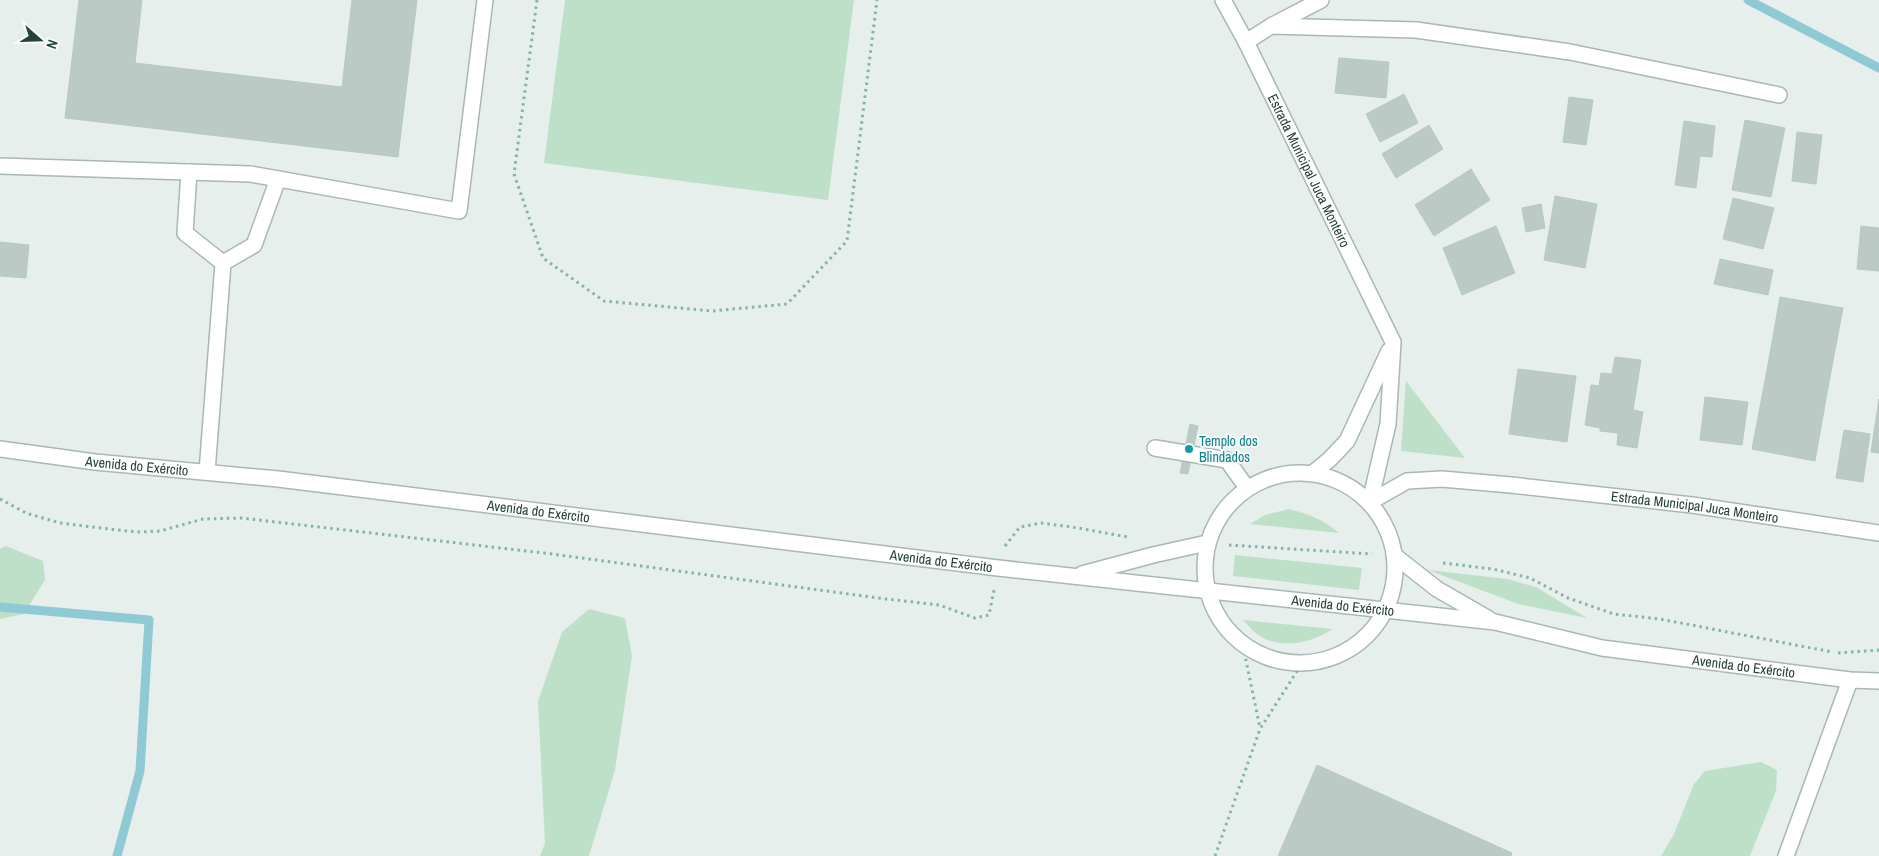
<svg xmlns="http://www.w3.org/2000/svg" width="1879" height="856" viewBox="0 0 1879 856" font-family="'Archivo Narrow',sans-serif">
<style>
.green{fill:#bfe0c8}
.lines{fill:none;stroke-linecap:round;stroke-linejoin:round}
.stream{stroke:#8ec9d4;stroke-width:9}
.building{fill:#bbcac4;stroke:#b8c9c2}
.minor-casing{stroke:#a8b8b2;stroke-width:18}
.path{stroke:#86b3a5;stroke-width:3;stroke-dasharray:2.5 4;stroke-linecap:butt}
.minor{stroke:#fff;stroke-width:15}
.culture-dot{fill:#0f9aa8;stroke:#f7fbf9;stroke-width:2}
.labels{text-anchor:middle;dominant-baseline:central;stroke-width:4;stroke-linejoin:round;paint-order:stroke}
.street-label{font-size:14px;fill:#24423a;stroke:#f7fbf9}
.culture-label{font-size:14px;fill:#0d838f;stroke:#f7fbf9;text-anchor:start}
</style>
<rect width="100%" height="100%" fill="#e6efeb"/>
<!-- green -->
<path class="green" d="M565 0H854L828 200 544 163Z
M1406 381 1465 458 1401 451Z
M1289 509C1308 514 1325 520 1339 533L1250 524 1265 515Z
M6 546 43 561 45 580 24 614 0 619V549Z
M1235 555 1362 568 1359 590 1233 576Z
M1428 570 1507 579 1536 587 1587 618 1518 604Z
M589 609 625 618 632 656 615 770 589 856H540L545 843 538 701 562 632Z
M1243 620 1333 629C1311 643 1280 651 1257 634 1252 630 1247 624 1243 620Z
M1761 762 1777 770 1776 791 1750 856H1661L1674 834 1694 784 1705 771Z"/>
<g class="lines">
<!-- stream -->
<path class="stream" d="M1748 0 1879 68
M0 607 149 620 140 771 117 856"/>
</g>
<!-- building -->
<path class="building" d="M79 0H142L135 63 342 87 352 0H417L398 157 65 118Z
M1339 58 1389 62 1386 98 1335 93Z
M1404 94 1418 123 1380 142 1366 114Z
M1569 97 1593 100 1586 145 1563 142Z
M1745 120 1785 128 1771 197 1732 190Z
M1684 121 1715 126 1712 157 1700 156 1696 188 1675 185Z
M1429 125 1443 149 1396 178 1382 154Z
M1797 132 1822 135 1816 184 1792 181Z
M1471 169 1490 200 1434 236 1415 205Z
M1555 196 1597 204 1585 268 1544 260Z
M1733 198 1774 208 1763 249 1723 239Z
M1541 204 1545 228 1526 232 1522 208Z
M1496 226 1515 273 1462 295 1443 248Z
M1861 226 1879 228V271L1857 269Z
M0 242 29 245 26 278 0 276Z
M1720 259 1773 270 1768 295 1714 284Z
M1780 297 1843 308 1829 382 1767 370Z
M1615 357 1641 360 1633 410 1643 412 1637 448 1617 445 1618 433 1600 431V428L1585 425 1591 385 1599 386 1601 373 1612 374Z
M1518 369 1576 376 1567 442 1509 434Z
M1767 370 1829 382 1815 461 1752 449Z
M1705 397 1748 402 1742 445 1700 440Z
M1879 399V453L1871 452Z
M1190 424 1198 426 1188 474 1180 473Z
M1844 430 1870 434 1863 482 1836 478Z
M1317 765 1512 853 1511 856H1278Z"/>
<g class="lines">
<defs>
<g id="minor">
<path id="s1" d="M1223 0 1246 42 1393 342 1388 424 1370 502"/>
<path d="M1273 25 1321 0"/>
<path d="M1246 42 1271 26 1416 30 1570 52 1779 95"/>
<path d="M0 166 250 174 459 211 485 0"/>
<path d="M189 172 185 233 223 263"/>
<path d="M1155 448 1227 460 1247 488"/>
<path id="s2" d="M0 449 95 462 278 479 998 568 1495 622 1602 648 1850 680 1879 681"/>
<path d="M207 472 223 263 254 245 278 179"/>
<circle cx="1300" cy="568" r="95"/>
<path d="M1313 473 1330 459 1347 441 1389 351"/>
<path id="s3" d="M1370 502 1407 481 1442 479 1511 485 1692 505 1879 533"/>
<path d="M1395 556 1437 589 1489 619"/>
<path d="M1082 574 1153 555 1207 543"/>
<path d="M1786 856 1850 680"/>
</g>
</defs>
<!-- minor casing -->
<use href="#minor" class="minor-casing"/>
<!-- path -->
<path class="path" d="M537 0 514 174 543 258 604 301 712 311 787 304 847 241 877 0
M0 499 26 513 60 523 117 530 140 532 160 531 203 519 241 518 552 554 886 599 939 605 975 618 989 615 994 590
M1229 545 1372 554
M1005 546 1020 527 1041 523 1072 527 1128 537
M1443 563 1493 569 1530 578 1568 598 1614 614 1660 619 1832 652
M1243 646 1260 728
M1838 653 1879 650
M1215 856 1260 729 1301 665"/>
<!-- minor -->
<use href="#minor" class="minor"/>
</g>
<!-- markers -->
<circle class="culture-dot" cx="1189" cy="449" r="5"/>
<g class="labels">
<!-- street labels -->
<g class="street-label">
<text stroke="none"><textPath href="#s1" startOffset="191">Estrada Municipal Juca Monteiro</textPath></text>
<text stroke="none"><textPath href="#s2" startOffset="138">Avenida do Exército</textPath></text>
<text stroke="none"><textPath href="#s3" startOffset="332">Estrada Municipal Juca Monteiro</textPath></text>
<text stroke="none"><textPath href="#s2" startOffset="542">Avenida do Exército</textPath></text>
<text stroke="none"><textPath href="#s2" startOffset="948">Avenida do Exército</textPath></text>
<text stroke="none"><textPath href="#s2" startOffset="1352">Avenida do Exército</textPath></text>
<text stroke="none"><textPath href="#s2" startOffset="1758">Avenida do Exército</textPath></text>
</g>
<!-- culture labels -->
<g class="culture-label">
<text x="1199" y="441">Templo dos<tspan x="1199" dy="16">Blindados</tspan></text>
</g>
</g>
<!-- north arrow -->
<g transform="translate(40 40) rotate(110)" stroke="#f7fbf9" stroke-width="4" paint-order="stroke">
<path d="M0-4L9 19L0 12L-9 19Z" fill="#24423a"/>
<text y="-8" font-size="14" font-weight="bold" text-anchor="middle" fill="#24423a">N</text>
</g>
</svg>
